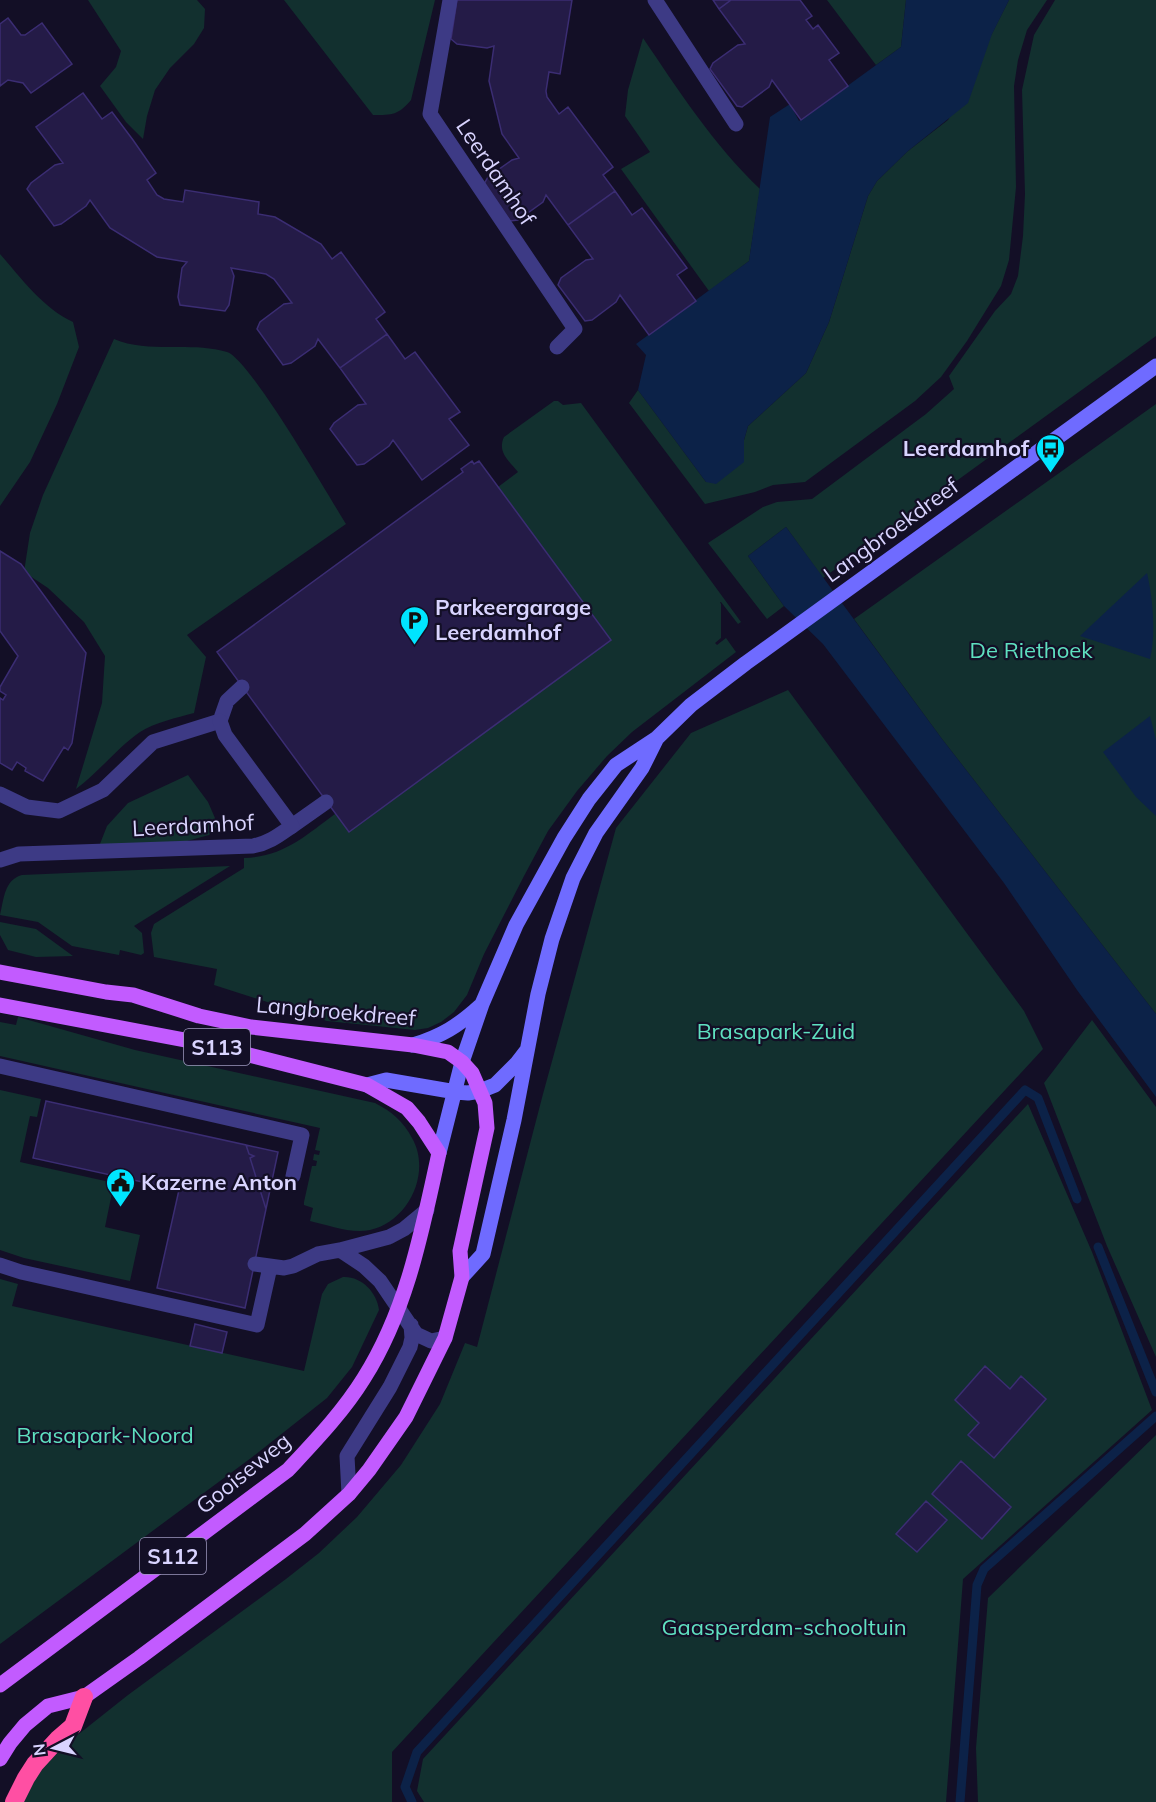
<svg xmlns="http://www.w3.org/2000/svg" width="1156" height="1802" viewBox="0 0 1156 1802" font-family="Mulish,sans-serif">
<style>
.green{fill:#12302f}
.water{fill:#0c2248}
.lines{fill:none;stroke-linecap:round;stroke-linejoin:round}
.stream{stroke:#0c2248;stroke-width:9}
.building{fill:#241b47;stroke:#3b2d73;stroke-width:1.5}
.lane{stroke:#3d3a85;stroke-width:15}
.street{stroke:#3d3a85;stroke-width:15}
.secondary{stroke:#6f6bff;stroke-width:15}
.primary{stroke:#c25bff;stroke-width:15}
.highway{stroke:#ff4fa3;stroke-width:18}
.labels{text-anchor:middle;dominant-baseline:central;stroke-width:4.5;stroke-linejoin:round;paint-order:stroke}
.shield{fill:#130f26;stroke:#9e99be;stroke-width:1.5}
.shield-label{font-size:21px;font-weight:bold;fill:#d9d4ff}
.street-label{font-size:22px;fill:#d9d4ff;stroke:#130f26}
.poi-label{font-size:22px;font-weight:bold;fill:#d9d4ff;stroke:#130f26;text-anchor:start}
.park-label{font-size:22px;fill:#5fe0c0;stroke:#130f26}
</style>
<rect width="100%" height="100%" fill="#130f26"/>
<!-- green -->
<path class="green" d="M88 0H197L205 9 204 28 194 44 170 68 155 90 147 116 143 139 126 122 100 86 116 67 121 51Z
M284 0H435L411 100C398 115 393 115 373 115Z
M827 0H906L901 47 876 65Z
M1009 0H1047L1027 30 1018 60 1014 86 1016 187 1009 260 1001 286 967 341 941 377 915 401 805 482 773 485 755 492 705 504 629 403 638 390 706 482 744 440 748 426 806 373 829 322 868 196 877 181 908 151 948 120Z
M1055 0H1156V336L823 578 786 527 748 556 784 606 767 619 708 543 763 507 777 502 812 499 926 414 954 389 949 376 995 311 1011 294 1018 276 1023 236 1025 194 1022 90 1034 35Z
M643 38C679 91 713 144 760 189L749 261 709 291 621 169 650 152 625 116 628 90Z
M0 254C21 278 44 309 73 322L79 347 57 404 30 462 0 506Z
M114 339C149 354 190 341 227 352 249 358 329 497 346 524L187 635 206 657 194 713C176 718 156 722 140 732 117 748 99 772 76 789L102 703 105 656 84 622 48 588 24 572 30 533 43 495Z
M554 401H558L563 405 581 403 741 622 738 624 721 602H720L721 604V638L715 643 717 645 726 638 736 652 632 732 607 756 577 791 548 831 524 876 484 954 467 995 454 1012 441 1022 428 1028 415 1030 327 1021 214 985 217 969 154 957 151 933 154 924 244 868V858C283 857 305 836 335 814L349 831 611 640 498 487 518 472C509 461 497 452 504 437Z
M1156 404V1014L942 739 854 619Z
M788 690 1024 1011 1043 1049 392 1752V1802H22L42 1768 70 1741 128 1695 286 1579 319 1553 357 1517 401 1465 440 1404 465 1343 477 1347 543 1094 616 828 691 733Z
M188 775 208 802 218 825 209 835 187 841 98 849 107 826 128 803Z
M230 866 134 926 142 933 144 953 141 955 120 950 119 955 72 946 38 922 0 915C4 899 4 880 22 875Z
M0 922 36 929 73 956 36 957 8 950 0 935Z
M18 1017 135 1050 375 1103C391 1111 404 1122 412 1138 432 1173 408 1222 370 1230 351 1234 328 1225 310 1221L313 1208 304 1205V1202L312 1166H316L317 1161 313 1160 314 1154 319 1155 320 1151 315 1150 320 1128 0 1056V1022L16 1025Z
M1092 1020 1156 1107V1357L1107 1246 1044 1083Z
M0 1090 41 1099 37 1117 30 1116 20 1162 114 1183 105 1227 140 1235 130 1281 24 1258 0 1250Z
M1028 1104 1092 1252 1152 1410 963 1579 946 1802H424L417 1791 423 1759Z
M343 1277C361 1276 377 1292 379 1310L352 1367 327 1398 251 1458 0 1644V1279L18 1284 12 1306 304 1371 322 1294 328 1284Z
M1156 1435V1802H978L976 1748 988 1598Z"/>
<!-- water -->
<path class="water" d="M906 0H1009L992 34 968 103 908 151 877 181 868 196 829 322 806 373 748 426 744 440V462L716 484 706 482 638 390 646 355 636 344 749 261 770 117 790 104 799 121 901 47Z
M786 527 942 739 1156 1014V1097L1077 990 1004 883 823 644 784 606 748 556Z
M1147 573C1153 599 1156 635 1150 659L1080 636Z
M1150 716 1156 740V816L1136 797 1103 752Z"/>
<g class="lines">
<!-- stream -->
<path class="stream" d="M1098 1247 1156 1392
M412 1802 405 1787 417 1752 1025 1090 1038 1098 1077 1199
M960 1802 977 1585 984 1569 1156 1416"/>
</g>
<!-- building -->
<path class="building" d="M457 0H572L560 74 549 72 546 91 547 97 559 114 568 107 613 167 603 175 615 191 568 225 546 195 543 202 518 220 510 221 484 184 488 177 512 160 519 158 502 134 489 81 494 46 487 48 457 44 451 39Z
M713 0H731L719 9Z
M731 0H800L812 16 806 20 813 29 818 25 839 53 829 60 848 86 801 120 772 80 769 87 742 107 737 106 710 69 713 63 738 45 745 44 719 9Z
M8 18 21 35H25L42 23 72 64 31 93 23 83 8 80 0 86V24Z
M83 93 102 119 112 112 133 140 156 173 147 180 157 195 164 199 183 202 185 190 259 202 258 214 275 217 321 244 332 259 341 252 385 312 376 319 387 334 340 368 318 339 315 346 291 363 283 365 257 329 260 322 284 304 292 303 274 279 266 274 231 268 234 276 229 305 225 311 180 305 178 297 182 268 187 262 157 257 110 228 90 200 86 206 61 224 54 226 27 189 31 183 55 165 63 163 36 127Z
M615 191 632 215 642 208 687 268 677 275 696 301 649 335 620 295 616 302 592 320 585 321 558 285 561 278 586 260 593 259 568 225Z
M387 334 405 359 415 352 460 412 449 419 469 445 422 480 393 440 389 446 364 464 357 465 330 429 334 423 358 405 366 404 340 368Z
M472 461 474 464 479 461 611 640 349 832 217 652 463 472 461 469Z
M0 551 21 564 86 653 72 743 68 750 64 747 43 781 25 771 26 768 17 762 12 770 0 763V698L3 700 6 695 0 691V687L18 656 0 631Z
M46 1101 246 1145 249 1154 254 1156 250 1158 266 1209 245 1308 157 1288 179 1190 33 1158Z
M246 1145 278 1152 266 1209 250 1158 254 1156 249 1154Z
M195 1324 227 1332 222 1353 190 1346Z
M985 1366 1010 1389 1021 1376 1046 1399 994 1458 968 1435 979 1423 955 1400Z
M961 1461 1011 1507 982 1539 932 1494Z
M926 1501 947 1520 917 1552 896 1534Z"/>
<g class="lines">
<!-- lane -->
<path class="lane" d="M0 794 27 807 59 811 103 790 153 742 220 721 227 701 242 687
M292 826 326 802
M0 1066 302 1135 293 1176
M340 1250 389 1237 404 1229 427 1210
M255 1264 284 1268 293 1266 318 1254 340 1250 364 1266 380 1281 416 1334 431 1341 445 1338
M0 1265 21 1272 257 1325 270 1267
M349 1494 347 1456 390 1387 410 1347 412 1338 411 1325"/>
<!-- street -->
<path class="street" d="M450 0 430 114 575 329 557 347
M655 0 736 124
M0 860 19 854 253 846C269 843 279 835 292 826L225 735 220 721"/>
<!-- secondary -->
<path class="secondary" d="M413 1045C442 1036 458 1026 480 1006
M367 1085 386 1080 456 1092 468 1093 480 1091 495 1085 517 1063 527 1050
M439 1153 462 1062 482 1004 516 925 564 838 589 799 616 765 657 738 691 705 746 663 1156 366
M462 1277 483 1254 514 1120 538 994 552 939 573 878 596 833 642 768 657 738"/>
<!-- primary -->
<path class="primary" d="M0 972 106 992 133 995 199 1016 251 1027 413 1045 448 1052 462 1062 472 1073 485 1103 487 1128 460 1251 462 1277 445 1338 406 1417 369 1470 349 1494 305 1534 139 1658 84 1697 48 1706 25 1725 10 1743 0 1759
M0 1005 206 1044 367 1085 407 1108 419 1122 439 1153C422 1231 407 1310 364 1378 343 1412 315 1441 288 1470L0 1685"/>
<!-- highway -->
<path class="highway" d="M14 1802 26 1778 35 1764 58 1739 73 1726 84 1697"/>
</g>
<!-- icons -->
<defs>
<symbol id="bus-pin" viewBox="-11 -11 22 30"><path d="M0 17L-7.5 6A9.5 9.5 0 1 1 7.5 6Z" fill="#00e5ff" stroke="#130f26"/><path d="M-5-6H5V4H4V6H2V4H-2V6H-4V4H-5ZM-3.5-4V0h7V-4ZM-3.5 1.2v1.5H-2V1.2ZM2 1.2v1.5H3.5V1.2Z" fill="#111"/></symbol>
<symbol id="parking-pin" viewBox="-11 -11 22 30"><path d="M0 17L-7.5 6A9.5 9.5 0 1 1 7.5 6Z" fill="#00e5ff" stroke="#130f26"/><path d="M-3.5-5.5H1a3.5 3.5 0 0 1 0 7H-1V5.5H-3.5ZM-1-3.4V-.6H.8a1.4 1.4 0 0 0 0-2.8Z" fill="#111"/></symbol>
<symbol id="civic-pin" viewBox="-11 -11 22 30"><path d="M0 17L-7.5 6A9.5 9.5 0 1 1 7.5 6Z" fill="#00e5ff" stroke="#130f26"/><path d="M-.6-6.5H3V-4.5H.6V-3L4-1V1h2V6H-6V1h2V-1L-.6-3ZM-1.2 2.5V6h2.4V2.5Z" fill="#111"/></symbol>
</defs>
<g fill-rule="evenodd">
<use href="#bus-pin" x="1034" y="432" width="33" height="45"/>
<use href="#parking-pin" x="398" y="604" width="33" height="45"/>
<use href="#civic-pin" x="104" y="1166" width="33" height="45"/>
</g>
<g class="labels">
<!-- shield labels -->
<g class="shield">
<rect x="184" y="1029" width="66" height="36" rx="4.5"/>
<rect x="140" y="1538" width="66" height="36" rx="4.5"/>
</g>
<g class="shield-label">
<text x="217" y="1047">S113</text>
<text x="173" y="1556">S112</text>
</g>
<!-- street labels -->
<g class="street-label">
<text transform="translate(496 172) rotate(56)">Leerdamhof</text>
<text transform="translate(891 530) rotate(-36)">Langbroekdreef</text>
<text transform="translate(193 825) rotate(-3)">Leerdamhof</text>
<text transform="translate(336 1011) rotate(5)">Langbroekdreef</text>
<text transform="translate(243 1473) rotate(-39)">Gooiseweg</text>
</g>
<!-- poi labels -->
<g class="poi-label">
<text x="1029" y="448" text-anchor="end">Leerdamhof</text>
<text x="435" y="607">Parkeergarage<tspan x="435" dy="25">Leerdamhof</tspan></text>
<text x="141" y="1182">Kazerne Anton</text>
</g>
<!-- park labels -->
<g class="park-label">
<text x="1031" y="650">De Riethoek</text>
<text x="776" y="1031">Brasapark-Zuid</text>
<text x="105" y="1435">Brasapark-Noord</text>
<text x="784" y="1627">Gaasperdam-schooltuin</text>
</g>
</g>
<!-- north arrow -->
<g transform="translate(54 1748) rotate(263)" stroke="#130f26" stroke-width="4.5" paint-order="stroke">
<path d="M0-4.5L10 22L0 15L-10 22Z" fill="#d9d4ff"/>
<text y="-9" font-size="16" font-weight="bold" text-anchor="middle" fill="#d9d4ff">N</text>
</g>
</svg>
